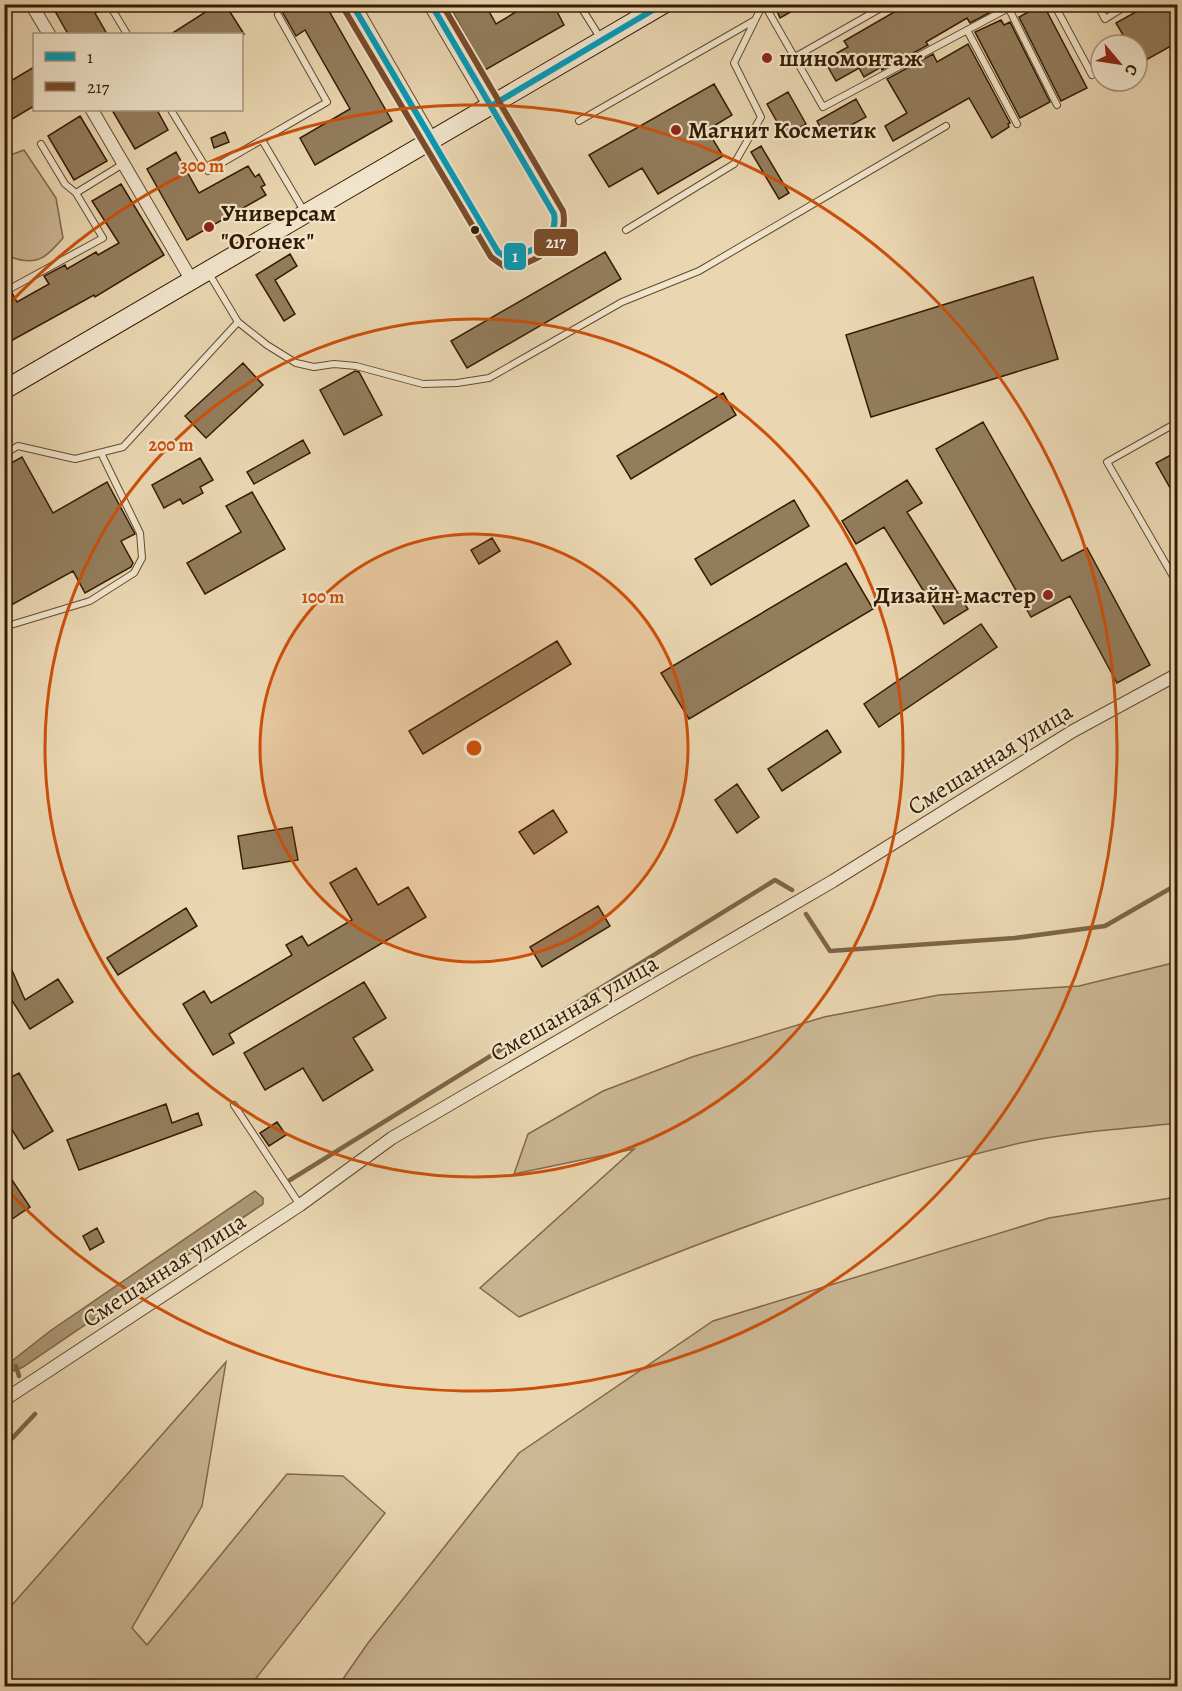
<svg xmlns="http://www.w3.org/2000/svg" width="1182" height="1691" viewBox="0 0 1182 1691" font-family="Alegreya,serif">
<style>
.green{fill:#cbb794;stroke:#80694a;stroke-width:1.5}
.water{fill:#ac9775;stroke:#7c6546;stroke-width:1.5}
.lines{fill:none;stroke-linecap:round;stroke-linejoin:round}
.stream{stroke:#7c6546;stroke-width:4.5}
.building{fill:#937d5d;stroke:#351b00;stroke-width:1.5}
.service-casing{stroke:#624a2c;stroke-width:8}
.minor-casing{stroke:#624a2c;stroke-width:14}
.tertiary-casing{stroke:#624a2c;stroke-width:17}
.secondary-casing{stroke:#351b00;stroke-width:20}
.service{stroke:#f1e5cd;stroke-width:6}
.minor{stroke:#f1e5cd;stroke-width:12}
.tertiary{stroke:#f1e5cd;stroke-width:15}
.secondary{stroke:#f1e5cd;stroke-width:18}
.bus-1-casing{stroke:#f1e5cd;stroke-width:10}
.bus-2-casing{stroke:#f1e5cd;stroke-width:10}
.bus-1{stroke:#059bb9;stroke-width:6}
.bus-2{stroke:#7a4b2a;stroke-width:6}
.ring{fill:none;stroke:#cd500a;stroke-width:3}
.poi-dot{fill:#8f2418;stroke:#f1e5cd;stroke-width:2}
.bus-dot{fill:#351b00;stroke:#f1e5cd;stroke-width:2}
.labels{text-anchor:middle;dominant-baseline:central;stroke-width:4.5;stroke-linejoin:round;paint-order:stroke}
.poi-label{font-size:24px;font-weight:bold;fill:#351b00;stroke:#f1e5cd;text-anchor:start}
.street-label{font-size:24px;fill:#351b00;stroke:#f1e5cd}
.centre{fill:#cd500a;stroke:#f1e5cd;stroke-width:3}
.ring-label{font-size:18px;text-anchor:middle;font-weight:bold;fill:#cd500a;stroke:#f1e5cd;stroke-width:4.5;stroke-linejoin:round;paint-order:stroke}
.line-badge{stroke:#f1e5cd;stroke-width:2}
.badge-label{font-size:16px;text-anchor:middle;font-weight:bold;fill:#fff}
</style>
<rect width="100%" height="100%" fill="#ead7b2"/>
<filter id="stains"><feTurbulence type="fractalNoise" baseFrequency=".00333" numOctaves="4"/><feColorMatrix values="0 0 0 0 .2 0 0 0 0 .09 0 0 0 0 .02 0 0 0 .5 -.17"/></filter>
<radialGradient id="worn" r=".72"><stop offset=".6" stop-color="#630" stop-opacity="0"/><stop offset="1" stop-color="#630" stop-opacity=".3"/></radialGradient>
<!-- green -->
<path class="green" d="M24 150 56 198 63 238C46 257 38 267 11 257L5 238V157Z
M1177 962V1123C1127 1129 1069 1132 1020 1143 847 1184 682 1248 519 1317L480 1288 634 1149 514 1174 528 1134 603 1091 692 1057 824 1017 939 995 1079 986Z
M1177 1197V1686H338L368 1643 519 1453 713 1321 1049 1218Z
M226 1362 202 1506 132 1628 147 1645 287 1474 343 1476 385 1513 250 1686H5V1613Z"/>
<!-- water -->
<path class="water" d="M255 1191 263 1198V1204L23 1367 14 1371 8 1364 50 1331Z"/>
<g class="lines">
<!-- stream -->
<path class="stream" d="M806 914 830 951 1015 938 1105 926 1178 884
M290 1180 775 880 792 890
M16 1366 19 1376
M4 1447 35 1414"/>
</g>
<!-- building -->
<path class="building" d="M51 4H104L105 8 95 13 107 34H68Z
M218 4H225L244 34H171Z
M297 4H325L392 121 315 165 300 138 350 109 305 30 296 36 283 13Z
M448 4H485L496 24 529 4H553L564 25 485 70Z
M774 4H805L780 18Z
M908 4H984L989 13 970 23 967 18 926 42 928 45 882 70 881 67 864 77 859 68 836 81 824 60 848 47 844 41Z
M1043 4 1087 88 1061 101 1019 17Z
M1150 4H1178V42L1137 65V45H1129L1116 23Z
M1001 20 1004 25 1010 22 1050 102 1020 118 975 32Z
M968 44 1010 123 1008 124 1009 127 992 138 969 98 893 141 885 126 907 113 887 79 933 54 937 62Z
M34 67V106L4 124V85Z
M714 84 732 115 707 130 723 156 658 194 642 168 609 187 589 155Z
M788 92 806 124 785 136 767 104Z
M856 99 866 117 826 139 817 121Z
M112 110H157L168 130 135 149Z
M80 116 107 161 74 180 48 136Z
M225 132 229 142 214 148 211 138Z
M761 146 789 193 779 199 751 152Z
M176 152 199 193 248 166 255 177 259 174 265 185 261 187 266 195 187 240 147 169Z
M121 184 164 255 95 297 94 295 9 342 4 334V297L12 293 17 302 49 284 44 276 65 265 67 269 96 252 98 255 119 243 92 201Z
M605 252 621 279 467 368 451 341Z
M290 254 297 266 275 280 295 314 284 321 256 275Z
M1033 277 1058 359 871 417 846 335Z
M243 363 263 385 206 438 185 416Z
M355 371 359 372 382 415 344 435 320 390Z
M723 393 736 415 631 479 617 456Z
M983 422 1062 561 1087 548 1150 665 1117 683 1070 596 1031 617 936 449Z
M303 440 310 453 254 484 247 472Z
M1178 451V502L1156 463Z
M22 457 53 513 107 482 135 534 121 541 133 563 131 567 85 593 73 571 4 609V467Z
M200 458 213 480 200 487 203 493 183 504 180 499 164 508 152 485Z
M907 480 922 503 907 512 968 609 944 624 884 527 856 544 842 521Z
M252 492 285 549 205 594 187 563 241 532 226 506Z
M794 500 809 526 711 585 695 559Z
M492 538 500 551 479 564 471 550Z
M846 563 873 609 689 719 661 673Z
M981 624 997 647 879 727 864 704Z
M557 641 571 664 423 754 409 731Z
M827 730 841 752 782 791 768 769Z
M737 784 759 817 737 833 715 800Z
M553 810 567 832 534 854 519 832Z
M292 827 298 860 243 869 238 836Z
M356 868 378 905 408 887 426 917 229 1034 234 1043 213 1055 183 1004 204 991 211 1003 292 955 286 945 302 936 308 946 352 920 330 883Z
M598 906 610 926 542 967 530 947Z
M186 908 197 926 118 975 107 958Z
M4 952 25 1000 58 979 73 1002 30 1029 8 994 4 995Z
M364 982 386 1018 353 1038 373 1070 323 1101 303 1068 265 1090 244 1053Z
M19 1073 53 1131 24 1149 4 1117V1081Z
M166 1104 172 1123 198 1113 202 1125 79 1170 67 1140Z
M277 1122 286 1135 269 1146 260 1133Z
M4 1168 30 1207 12 1219 4 1208Z
M97 1228 104 1242 90 1250 83 1236Z"/>
<g class="lines">
<defs>
<path id="service" d="M109 4 127 34
M579 4 601 39
M764 4 823 107 1016 4
M1054 4 1092 75
M1097 4 1105 19 1129 4
M1008 7 1057 105
M967 30 1017 124
M795 57 888 4
M171 110 208 171 327 102 278 15
M579 121 755 20
M262 140 304 211
M432 142 498 252 507 258C522 256 550 244 555 228 556 224 555 218 554 214L491 107
M41 144 65 184 76 193
M626 230 734 164 761 117 734 63 763 4
M208 272 238 322 267 345 296 363 314 367 334 364 356 366 423 384 457 383 489 378 622 302 699 271 946 126
M4 292 103 238 76 193 123 164
M1178 422 1107 462 1178 585
M4 454 18 446 75 459 123 447 238 322
M4 627 90 601 134 573 142 558 140 533 101 453
M234 1105 300 1205"/>
<path id="minor" d="M31 4 49 34
M92 110 192 281
M4 1400 300 1205 392 1138 833 881 1073 731 1178 674"/>
<path id="tertiary" d="M352 4 431 141
M431 4 491 106"/>
<path id="secondary" d="M4 390 664 4"/>
</defs>
<!-- service casing -->
<use href="#service" class="service-casing"/>
<!-- minor casing -->
<use href="#minor" class="minor-casing"/>
<!-- tertiary casing -->
<use href="#tertiary" class="tertiary-casing"/>
<!-- secondary casing -->
<use href="#secondary" class="secondary-casing"/>
<!-- service -->
<use href="#service" class="service"/>
<!-- minor -->
<use href="#minor" class="minor"/>
<!-- tertiary -->
<use href="#tertiary" class="tertiary"/>
<!-- secondary -->
<use href="#secondary" class="secondary"/>
<defs>
<path id="bus-1" d="M352 4 498 252 507 258C529 254 559 241 554 214L431 4
M491 106 663 4"/>
<path id="bus-2" d="M344 9 491 257 505 267C535 265 570 244 563 211L442 4"/>
</defs>
<!-- bus-1 casing -->
<use href="#bus-1" class="bus-1-casing"/>
<!-- bus-2 casing -->
<use href="#bus-2" class="bus-2-casing"/>
<!-- bus-1 -->
<use href="#bus-1" class="bus-1"/>
<!-- bus-2 -->
<use href="#bus-2" class="bus-2"/>
</g>
<!-- distance rings -->
<circle cx="474" cy="748" r="214" fill="#cd500a" fill-opacity=".12"/>
<g class="ring">
<circle cx="474" cy="748" r="214"/>
<circle cx="474" cy="748" r="429"/>
<path d="M8 305A643 643 0 1 1 8 1191"/>
</g>
<!-- markers -->
<g class="poi-dot">
<circle cx="767" cy="58" r="6"/>
<circle cx="676" cy="130" r="6"/>
<circle cx="209" cy="227" r="6"/>
<circle cx="1048" cy="595" r="6"/>
</g>
<circle class="bus-dot" cx="475" cy="230" r="5"/>
<g class="labels">
<!-- poi labels -->
<g class="poi-label">
<text x="779" y="58">шиномонтаж</text>
<text x="688" y="130">Магнит Косметик</text>
<text x="221" y="213">Универсам<tspan x="221" dy="28">"Огонек"</tspan></text>
<text x="1036" y="595" text-anchor="end">Дизайн-мастер</text>
</g>
<!-- street labels -->
<g class="street-label">
<text transform="translate(990 759) rotate(-32)">Смешанная улица</text>
<text transform="translate(574 1008) rotate(-30)">Смешанная улица</text>
<text transform="translate(164 1270) rotate(-33)">Смешанная улица</text>
</g>
</g>
<circle cx="474" cy="748" r="9" class="centre"/>
<g class="ring-label">
<text x="202" y="172">300 m</text>
<text x="171" y="451">200 m</text>
<text x="323" y="603">100 m</text>
</g>
<g class="line-badge">
<rect x="533" y="228" width="46" height="29" rx="6" fill="#7a4b2a"/>
<rect x="503" y="242" width="24" height="29" rx="6" fill="#059bb9"/>
</g>
<g class="badge-label">
<text x="556" y="248">217</text>
<text x="515" y="262">1</text>
</g>
<!-- margin -->
<rect width="1182" height="1691" fill="none" stroke="#ead7b2" stroke-width="24"/>
<rect x="6" y="6" width="1170" height="1679" fill="none" stroke="#351b00" stroke-width="3"/>
<rect x="12" y="12" width="1158" height="1667" fill="none" stroke="#351b00" stroke-width="1.5"/>
<!-- legend -->
<rect x="33" y="33" width="210" height="78" fill="#f1e5cd" stroke="#a6947b" stroke-width="1.5"/>
<rect x="45" y="52" width="30" height="9" fill="#059bb9" stroke="#a6947b" stroke-width="1.5"/>
<text x="87" y="63" font-size="18" fill="#351b00">1</text>
<rect x="45" y="82" width="30" height="9" fill="#7a4b2a" stroke="#a6947b" stroke-width="1.5"/>
<text x="87" y="93" font-size="18" fill="#351b00">217</text>
<!-- north arrow -->
<g transform="translate(1119 63) rotate(119)"><circle r="28" fill="#f1e5cd" stroke="#a6947b" stroke-width="1.5"/>
<path d="M0-4.5L10 22L0 15L-10 22Z" fill="#8f2418"/>
<text y="-9" font-size="16" font-weight="bold" text-anchor="middle" fill="#351b00">С</text>
</g>
<rect width="100%" height="100%" filter="url(#stains)"/>
<rect width="100%" height="100%" fill="url(#worn)"/>
</svg>
